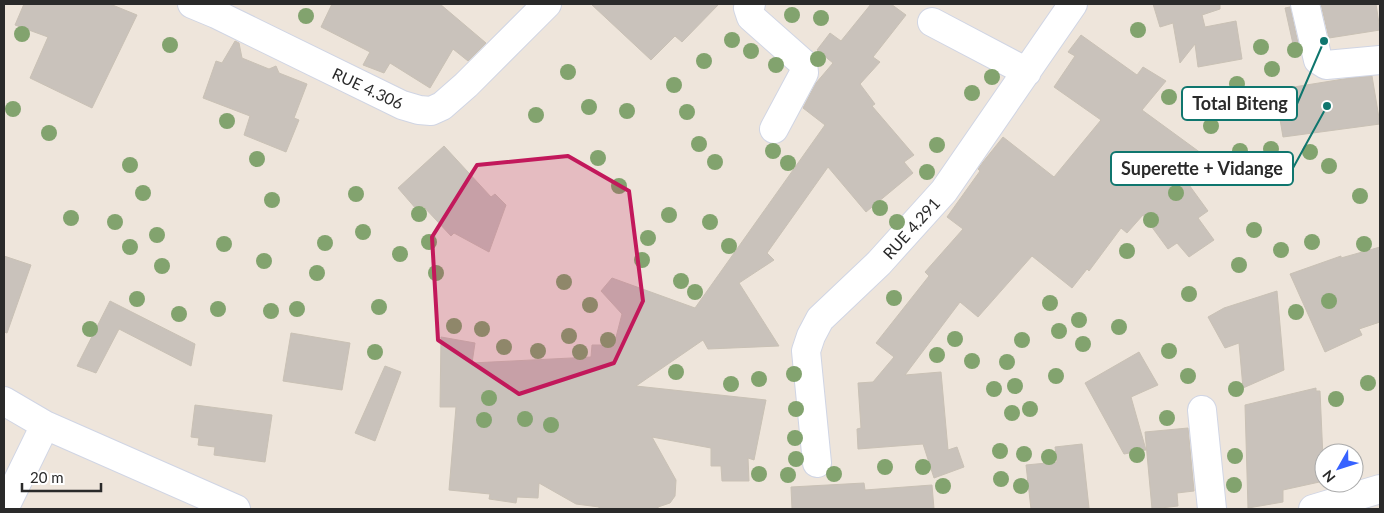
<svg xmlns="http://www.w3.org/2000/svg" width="1384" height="513" viewBox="0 0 1384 513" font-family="Lato,sans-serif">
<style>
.building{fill:#c9c2bb;stroke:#c9c1b5}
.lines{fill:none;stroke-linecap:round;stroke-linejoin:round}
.minor-casing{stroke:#d0d5e4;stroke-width:30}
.minor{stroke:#fff;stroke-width:28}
.tree{fill:#82a36e}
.marked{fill:#c2185b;fill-opacity:0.2;stroke:#c2185b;stroke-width:4;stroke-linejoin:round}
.labels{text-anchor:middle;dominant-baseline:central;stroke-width:4;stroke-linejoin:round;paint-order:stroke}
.street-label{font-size:16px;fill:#2a2a2a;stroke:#fff}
.leader{fill:none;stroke:#0f766e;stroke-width:2}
.callout-dot{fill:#0f766e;stroke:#fff;stroke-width:2}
.callout{fill:#fff;stroke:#0f766e;stroke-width:2}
.callout-label{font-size:18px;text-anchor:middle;font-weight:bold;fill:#2a2a2a}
</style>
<rect width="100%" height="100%" fill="#eee5db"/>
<!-- building -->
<path class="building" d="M24 4H110L137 15 92 108 30 78 48 37 15 25Z
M332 4H440L486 43 468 61 453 49 430 88 390 63 384 73 363 65 370 52 321 27Z
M591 4H719L682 42 675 36 651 60Z
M871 4H891L906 15 873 57 880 62 860 84 875 104 872 106 914 155 904 162 913 173 866 212 828 167 767 253 774 260 739 283 779 346 708 349 703 340 636 386 766 400 754 460 748 458 749 481H722L721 466H711V448L652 437 676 480 675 496 670 503 658 507V509H599V507L576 504 539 483 538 498 517 497 516 503 489 499 490 494 449 490 456 407H440L441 337 475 343 472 363 591 357 592 345H614L622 314 601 291 612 278 695 308 825 125 803 108 816 83 833 63 817 50 830 33 841 41Z
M1153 4H1220V9L1202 15 1205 27 1236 21 1242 59 1198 67 1195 44 1180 63 1173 23 1160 27Z
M1321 4H1376L1380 30 1329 38Z
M1290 7 1298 43 1293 44 1285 8Z
M1081 35 1137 75 1143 67 1166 81 1142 110 1205 156 1191 174 1184 178 1208 211 1198 218 1214 240 1189 257 1177 243 1168 249 1143 215 1127 233 1121 228 1089 271 1087 269 1072 288 1032 256 978 317 960 302 905 375 941 372 948 450 957 447 964 467 934 478 923 444 858 449 857 429 861 428 858 383 873 382 894 357 876 343 929 276 925 272 963 229 947 217 980 171 978 169 983 162 1003 137 1054 177 1101 120 1054 87 1075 56 1068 52Z
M235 41 239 43 242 58 269 69 276 66 279 73 307 84 294 118 299 120 286 152 244 135 250 116 203 98 216 61 222 63Z
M1372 76 1380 124 1283 137 1275 90 1350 78Z
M444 146 491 197 495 194 506 205 489 252 454 233 451 236 423 206 417 210 398 188Z
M1380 247V322L1359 329 1362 335 1325 352 1290 274 1341 256V258Z
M4 256 31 265 7 333 4 332Z
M1277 291 1284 370 1243 388 1239 343 1225 348 1208 317 1224 308Z
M110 301 195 344 191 366 119 329 96 373 77 366Z
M291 333 350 343 342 390 283 381Z
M1139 352 1158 385 1131 397 1146 450 1124 454 1085 383Z
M385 366 401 372 375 441 355 433Z
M1316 388V391H1320L1324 481 1283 490V502L1248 508 1245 405Z
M195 405 272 415 265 462 214 455 215 447 198 445 199 438 191 437Z
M1188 428 1194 491 1177 493 1178 506 1152 509 1145 432Z
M1082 444 1089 508 1076 509H1031L1026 465 1057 462 1055 447Z
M864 483 865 490 932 485 934 509H792L791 487Z"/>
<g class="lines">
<defs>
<path id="minor" d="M192 4 216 14 402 105 419 110 431 111 442 106 466 85 547 4
M751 4 748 8 751 17 803 63 804 73 774 129
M1305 4 1318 60 1326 65 1380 60
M932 22 1027 72
M4 401 45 425 236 509
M1202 410 1212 509
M817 463 806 351 811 336 820 319 879 263 944 191 1073 4
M4 509 45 425
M1313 509 1380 489"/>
</defs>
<!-- minor casing -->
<use href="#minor" class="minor-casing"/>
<!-- minor -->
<use href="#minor" class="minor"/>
</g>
<!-- trees -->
<g class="tree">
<circle cx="792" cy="15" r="8"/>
<circle cx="306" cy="16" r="8"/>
<circle cx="821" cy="18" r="8"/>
<circle cx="1138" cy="30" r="8"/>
<circle cx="22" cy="34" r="8"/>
<circle cx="732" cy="40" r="8"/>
<circle cx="170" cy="45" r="8"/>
<circle cx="1261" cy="47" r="8"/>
<circle cx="1295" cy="50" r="8"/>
<circle cx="751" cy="51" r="8"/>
<circle cx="818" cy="59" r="8"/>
<circle cx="704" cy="61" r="8"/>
<circle cx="776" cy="65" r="8"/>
<circle cx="1272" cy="69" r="8"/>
<circle cx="568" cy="72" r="8"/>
<circle cx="992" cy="77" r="8"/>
<circle cx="1237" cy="84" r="8"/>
<circle cx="674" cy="85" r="8"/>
<circle cx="972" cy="93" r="8"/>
<circle cx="1169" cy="97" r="8"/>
<circle cx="589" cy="107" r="8"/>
<circle cx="13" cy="109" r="8"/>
<circle cx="627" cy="111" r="8"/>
<circle cx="687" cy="112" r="8"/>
<circle cx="536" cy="115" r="8"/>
<circle cx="227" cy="121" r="8"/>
<circle cx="1211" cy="126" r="8"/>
<circle cx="49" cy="133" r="8"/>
<circle cx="699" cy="144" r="8"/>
<circle cx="937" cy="145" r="8"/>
<circle cx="1271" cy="149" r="8"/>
<circle cx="773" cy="151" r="8"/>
<circle cx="1240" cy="151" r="8"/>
<circle cx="1310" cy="152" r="8"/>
<circle cx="598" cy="158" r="8"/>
<circle cx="257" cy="159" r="8"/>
<circle cx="715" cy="162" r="8"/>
<circle cx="788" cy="163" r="8"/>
<circle cx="130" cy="165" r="8"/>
<circle cx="1329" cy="166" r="8"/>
<circle cx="927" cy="172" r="8"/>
<circle cx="1218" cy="178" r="8"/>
<circle cx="619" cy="186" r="8"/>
<circle cx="143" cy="193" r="8"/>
<circle cx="1176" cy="193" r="8"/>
<circle cx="356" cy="194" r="8"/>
<circle cx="1360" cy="196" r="8"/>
<circle cx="272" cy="200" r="8"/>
<circle cx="880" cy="208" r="8"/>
<circle cx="419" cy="214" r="8"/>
<circle cx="669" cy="215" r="8"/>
<circle cx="71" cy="218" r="8"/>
<circle cx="1151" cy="220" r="8"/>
<circle cx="115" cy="222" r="8"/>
<circle cx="710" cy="222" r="8"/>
<circle cx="897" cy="222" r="8"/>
<circle cx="1254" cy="230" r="8"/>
<circle cx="363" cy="232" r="8"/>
<circle cx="157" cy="235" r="8"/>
<circle cx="648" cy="238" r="8"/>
<circle cx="429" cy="242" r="8"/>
<circle cx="1312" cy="242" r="8"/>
<circle cx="325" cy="243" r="8"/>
<circle cx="224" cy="244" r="8"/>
<circle cx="1364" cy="244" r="8"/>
<circle cx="729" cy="246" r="8"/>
<circle cx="130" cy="247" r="8"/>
<circle cx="1281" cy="250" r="8"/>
<circle cx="1127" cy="251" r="8"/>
<circle cx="400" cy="254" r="8"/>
<circle cx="642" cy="260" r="8"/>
<circle cx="264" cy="261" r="8"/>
<circle cx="1239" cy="265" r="8"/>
<circle cx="162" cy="266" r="8"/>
<circle cx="317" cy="273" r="8"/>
<circle cx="436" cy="273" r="8"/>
<circle cx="681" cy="281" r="8"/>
<circle cx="564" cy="282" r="8"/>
<circle cx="695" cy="292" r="8"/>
<circle cx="1189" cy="294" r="8"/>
<circle cx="894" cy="298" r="8"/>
<circle cx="137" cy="299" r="8"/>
<circle cx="1329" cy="301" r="8"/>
<circle cx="1050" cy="303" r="8"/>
<circle cx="590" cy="305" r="8"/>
<circle cx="379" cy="307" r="8"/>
<circle cx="218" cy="309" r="8"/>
<circle cx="297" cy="309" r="8"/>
<circle cx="271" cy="311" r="8"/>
<circle cx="1296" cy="312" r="8"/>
<circle cx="179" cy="314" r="8"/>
<circle cx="1079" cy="320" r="8"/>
<circle cx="454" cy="326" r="8"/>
<circle cx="1119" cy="327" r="8"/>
<circle cx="90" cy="329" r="8"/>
<circle cx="482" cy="329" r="8"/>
<circle cx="1059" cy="331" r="8"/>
<circle cx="569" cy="336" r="8"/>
<circle cx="955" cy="339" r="8"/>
<circle cx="608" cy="340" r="8"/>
<circle cx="1022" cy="340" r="8"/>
<circle cx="1083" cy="344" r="8"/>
<circle cx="504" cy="347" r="8"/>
<circle cx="538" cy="351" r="8"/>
<circle cx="1169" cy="351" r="8"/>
<circle cx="375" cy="352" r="8"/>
<circle cx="580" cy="352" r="8"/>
<circle cx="937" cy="355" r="8"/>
<circle cx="972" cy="361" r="8"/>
<circle cx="1007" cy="362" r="8"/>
<circle cx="676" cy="372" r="8"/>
<circle cx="794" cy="374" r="8"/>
<circle cx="1056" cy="376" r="8"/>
<circle cx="1188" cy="376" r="8"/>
<circle cx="759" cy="379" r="8"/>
<circle cx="1368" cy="383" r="8"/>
<circle cx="731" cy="384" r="8"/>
<circle cx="1015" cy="386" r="8"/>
<circle cx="994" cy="389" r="8"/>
<circle cx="1236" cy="389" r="8"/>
<circle cx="489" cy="398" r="8"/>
<circle cx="1336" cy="399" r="8"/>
<circle cx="796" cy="409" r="8"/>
<circle cx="1030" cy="409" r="8"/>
<circle cx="1012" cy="413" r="8"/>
<circle cx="1167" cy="418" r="8"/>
<circle cx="525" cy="419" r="8"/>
<circle cx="484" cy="420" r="8"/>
<circle cx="551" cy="425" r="8"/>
<circle cx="795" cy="438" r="8"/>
<circle cx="1000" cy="451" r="8"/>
<circle cx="1024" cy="454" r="8"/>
<circle cx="1137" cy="455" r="8"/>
<circle cx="1235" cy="456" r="8"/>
<circle cx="1049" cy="457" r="8"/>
<circle cx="796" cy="459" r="8"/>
<circle cx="885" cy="467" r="8"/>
<circle cx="923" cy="467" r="8"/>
<circle cx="759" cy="474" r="8"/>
<circle cx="834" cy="474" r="8"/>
<circle cx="788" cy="475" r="8"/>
<circle cx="1001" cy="479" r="8"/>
<circle cx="1234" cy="485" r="8"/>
<circle cx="943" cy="486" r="8"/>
<circle cx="1021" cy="486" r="8"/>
</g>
<!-- marked area -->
<path class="marked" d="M568 156 629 191 643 301 614 363 519 394 438 340 432 237 477 165Z"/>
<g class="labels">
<!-- street labels -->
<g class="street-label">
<text transform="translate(368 88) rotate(25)">RUE 4.306</text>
<text transform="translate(911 228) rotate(-48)">RUE 4.291</text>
</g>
</g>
<!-- callouts -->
<path class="leader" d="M1324 41L1297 104M1327 106L1293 168"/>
<g class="callout-dot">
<circle cx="1324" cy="41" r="5"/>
<circle cx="1327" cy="106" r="5"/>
</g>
<g class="callout">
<rect x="1182" y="87" width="115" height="33" rx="5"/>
<rect x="1111" y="152" width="182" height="33" rx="5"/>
</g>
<g class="callout-label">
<text x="1240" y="110">Total Biteng</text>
<text x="1202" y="175">Superette + Vidange</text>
</g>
<!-- border -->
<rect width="1384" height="513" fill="none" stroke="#2a2a2a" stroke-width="10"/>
<!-- north arrow -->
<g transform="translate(1339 468) rotate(231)"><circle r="24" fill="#ffffff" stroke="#aaaaaa"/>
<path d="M0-4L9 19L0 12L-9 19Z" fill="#3762ff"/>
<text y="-8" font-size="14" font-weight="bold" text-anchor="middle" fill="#2a2a2a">N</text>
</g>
<!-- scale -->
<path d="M22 483v8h79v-8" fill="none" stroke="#2a2a2a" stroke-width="2.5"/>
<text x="30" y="483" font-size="15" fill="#2a2a2a" stroke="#ffffff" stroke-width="4" paint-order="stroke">20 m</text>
</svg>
